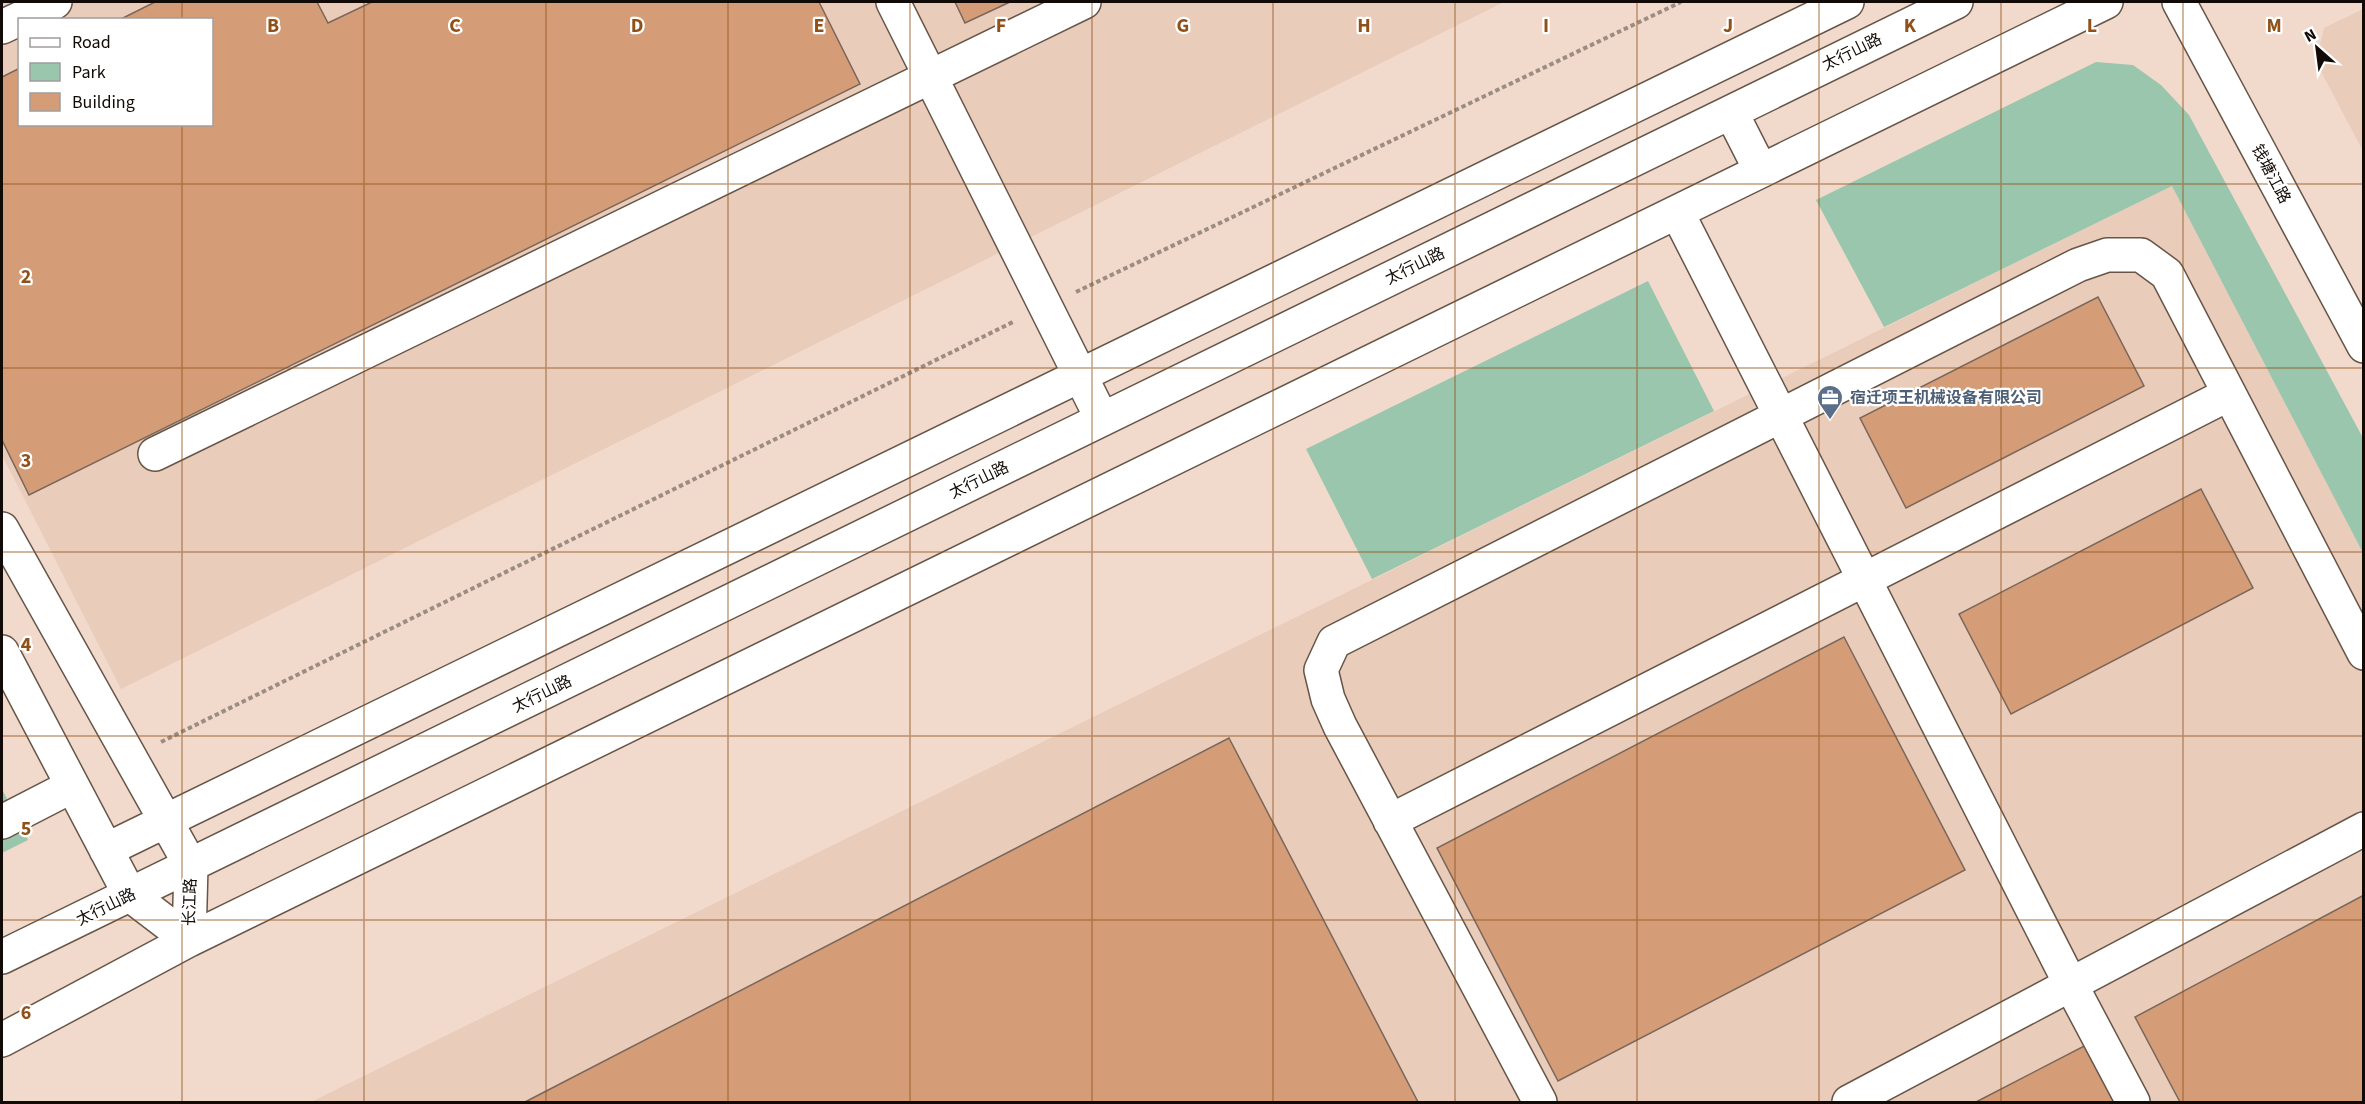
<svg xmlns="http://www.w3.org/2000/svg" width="2365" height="1104" viewBox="0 0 2365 1104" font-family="'Source Sans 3','Noto Sans SC',sans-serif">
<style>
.built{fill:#e9ccb9;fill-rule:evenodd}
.green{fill:#99c6ac}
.building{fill:#d49d78;stroke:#7a665a;stroke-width:1.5}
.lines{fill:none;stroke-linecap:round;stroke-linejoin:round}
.minor-casing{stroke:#675548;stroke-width:36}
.path{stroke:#9d8c82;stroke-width:4;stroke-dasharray:4.5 3;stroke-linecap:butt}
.minor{stroke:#fff;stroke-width:33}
.grid{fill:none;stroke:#905119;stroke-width:1.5;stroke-opacity:0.55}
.labels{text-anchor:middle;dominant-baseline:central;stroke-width:4.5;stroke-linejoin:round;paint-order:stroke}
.street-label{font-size:16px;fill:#110a06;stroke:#fff}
.service-label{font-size:16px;font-weight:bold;fill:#4e5e75;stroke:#fff;text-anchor:start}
.grid-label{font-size:20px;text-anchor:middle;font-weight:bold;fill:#905119;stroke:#fff;stroke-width:4.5;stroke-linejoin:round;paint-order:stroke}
</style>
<rect width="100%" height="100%" fill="#f1dacc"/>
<!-- built -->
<path class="built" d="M2 2H1504L121 689 2 455ZM20 20H212V124H20Z
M2363 9V151L2316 62 2324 28Z
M2172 186 2363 553V1102H311Z"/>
<!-- green -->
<path class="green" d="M2096 62 2133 65 2161 85 2189 115 2363 438V553L2172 186 1884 327 1816 200Z
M1648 281 1714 411 1372 579 1306 449Z
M2 789 28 840 2 853Z"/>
<!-- building -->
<path class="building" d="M155 2H317L328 23 372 2H819L860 84 29 495 2 440V77L20 68V124H212V20H119Z
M955 2H1010L965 23Z
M2098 297 2144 386 1906 508 1860 418Z
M2201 489 2253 588 2011 714 1959 614Z
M1844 637 1965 870 1558 1081 1437 848Z
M1229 738 1418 1102H525Z
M2364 895V1102H2180L2135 1017Z
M2090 1043 2121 1102H1976Z"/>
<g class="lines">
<defs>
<path id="minor" d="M893 2 1102 419
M2179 2 2364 346
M2 27 55 2
M1731 112 1761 171
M1677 212 2071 985 2133 1102
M155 454 1084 2
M2 529 191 866 189 940 130 895 2 652
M1390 821 2229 394
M2 822 72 786
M106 850 1847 2
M2 957 1956 2
M2 1040 189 940 2106 2
M1540 1102 1340 726 1328 699 1321 670 1334 642 2078 265 2107 255H2141L2167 274 2364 653
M1849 1102 2364 829"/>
</defs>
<!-- minor casing -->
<use href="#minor" class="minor-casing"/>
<!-- path -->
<path class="path" d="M1076 292 1681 2
M161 742 1015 321"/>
<!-- minor -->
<use href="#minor" class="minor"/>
</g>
<!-- grid -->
<path class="grid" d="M182 2V20M364 2V1102M546 2V1102M728 2V1102M910 2V1102M1092 2V1102M1273 2V1102M1455 2V1102M1637 2V1102M1819 2V1102M2001 2V1102M2183 2V1102M182 124V1102M2 184H2364M2 368H2364M2 552H2364M2 736H2364M2 920H2364"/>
<!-- icons -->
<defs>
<symbol id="office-pin" viewBox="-11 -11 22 30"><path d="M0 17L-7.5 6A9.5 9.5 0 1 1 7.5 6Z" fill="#5c6f8a" stroke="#fff"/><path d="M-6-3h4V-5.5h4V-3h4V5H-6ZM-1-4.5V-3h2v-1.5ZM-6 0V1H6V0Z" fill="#fff"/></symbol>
</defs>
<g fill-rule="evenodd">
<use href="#office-pin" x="1815" y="383" width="30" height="40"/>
</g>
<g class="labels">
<!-- street labels -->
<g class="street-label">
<text transform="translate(1852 52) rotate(-26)">太行山路</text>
<text transform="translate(2271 174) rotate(62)">钱塘江路</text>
<text transform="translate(1415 266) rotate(-26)">太行山路</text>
<text transform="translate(979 480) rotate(-26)">太行山路</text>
<text transform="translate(542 694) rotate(-26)">太行山路</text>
<text transform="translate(190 902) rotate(-88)">长江路</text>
<text transform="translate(106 907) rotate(-26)">太行山路</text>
</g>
<!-- service labels -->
<g class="service-label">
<text x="1850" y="398">宿迁项王机械设备有限公司</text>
</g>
</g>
<g class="grid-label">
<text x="273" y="32">B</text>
<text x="455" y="32">C</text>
<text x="637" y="32">D</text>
<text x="819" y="32">E</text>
<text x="1001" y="32">F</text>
<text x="1183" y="32">G</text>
<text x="1364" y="32">H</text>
<text x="1546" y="32">I</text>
<text x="1728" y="32">J</text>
<text x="1910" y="32">K</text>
<text x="2092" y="32">L</text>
<text x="2274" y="32">M</text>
<text x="26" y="283">2</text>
<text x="26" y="467">3</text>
<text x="26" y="651">4</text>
<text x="26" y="835">5</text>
<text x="26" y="1019">6</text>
</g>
<!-- border -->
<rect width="2365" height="1104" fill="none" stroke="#110a06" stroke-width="6"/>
<!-- legend -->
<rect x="18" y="18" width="195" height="108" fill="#ffffff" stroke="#a09d9b" stroke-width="1.5"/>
<rect x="30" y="38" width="30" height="9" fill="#ffffff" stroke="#a09d9b" stroke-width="1.5"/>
<text x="72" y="48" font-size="18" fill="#110a06">Road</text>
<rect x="30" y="63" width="30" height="18" fill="#99c6ac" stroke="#a09d9b" stroke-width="1.5"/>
<text x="72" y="78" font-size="18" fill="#110a06">Park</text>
<rect x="30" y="93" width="30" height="18" fill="#d49d78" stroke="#a09d9b" stroke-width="1.5"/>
<text x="72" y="108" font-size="18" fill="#110a06">Building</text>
<!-- north arrow -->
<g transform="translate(2317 48) rotate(332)" stroke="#ffffff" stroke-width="4.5" paint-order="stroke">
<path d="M0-4.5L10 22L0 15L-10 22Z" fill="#110a06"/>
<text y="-9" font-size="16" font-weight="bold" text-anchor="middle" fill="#110a06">N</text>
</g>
</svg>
